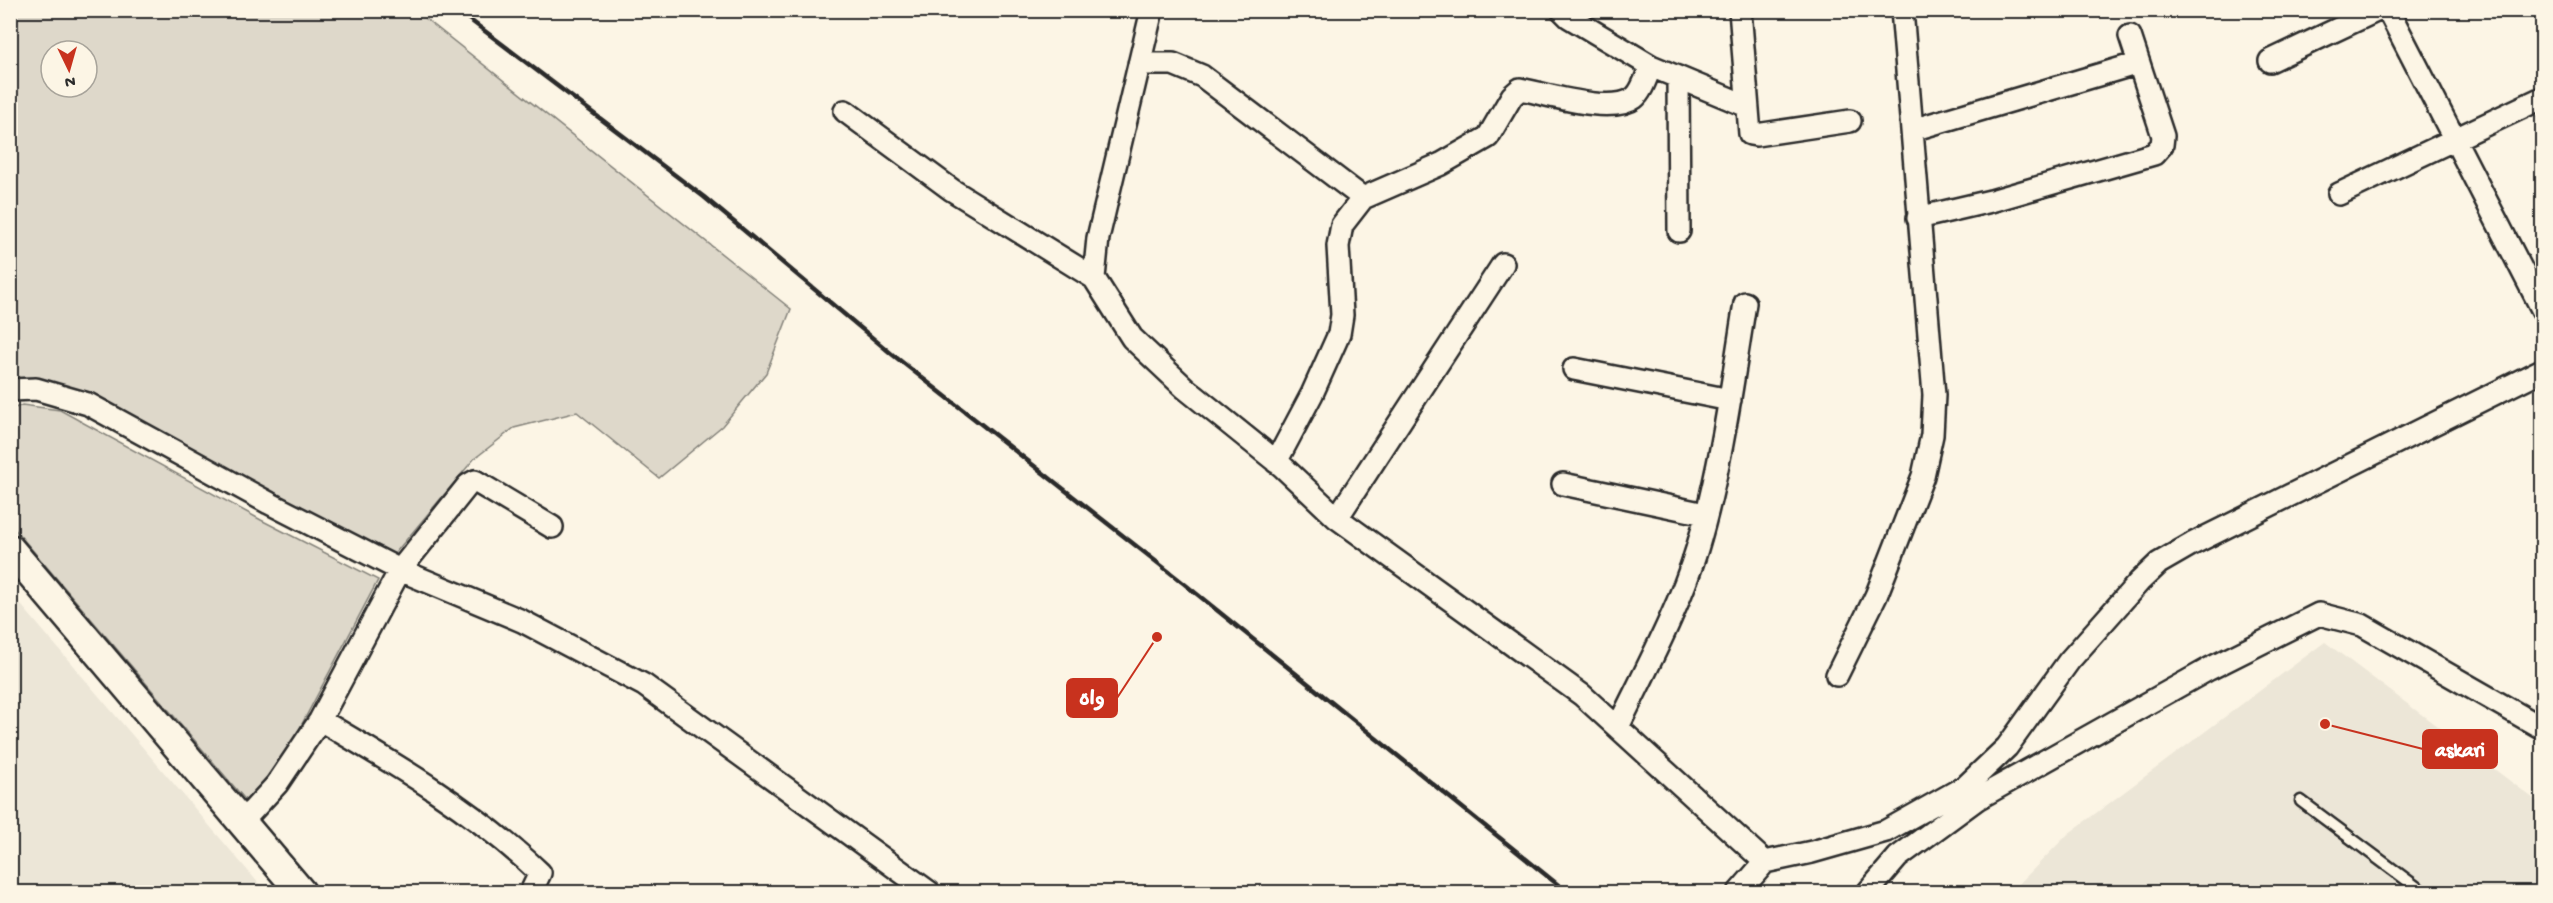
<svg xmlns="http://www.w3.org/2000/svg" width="2553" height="903" viewBox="0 0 2553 903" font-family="'Gochi Hand','Playpen Sans Arabic',sans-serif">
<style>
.built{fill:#ece6d7}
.green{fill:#ded8ca;stroke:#84827a;stroke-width:1.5;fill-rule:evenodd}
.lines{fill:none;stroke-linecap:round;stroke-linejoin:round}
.service-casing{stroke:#2b2b2b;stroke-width:15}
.minor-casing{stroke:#2b2b2b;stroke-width:26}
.secondary-casing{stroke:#2b2b2b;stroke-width:33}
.service{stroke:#fcf5e5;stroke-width:10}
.minor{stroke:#fcf5e5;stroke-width:21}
.secondary{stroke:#fcf5e5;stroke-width:28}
.rail{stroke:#2b2b2b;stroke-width:4.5}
.leader{fill:none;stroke:#c8321e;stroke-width:2}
.callout-dot{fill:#c8321e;stroke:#fcf5e5;stroke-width:2}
.callout{fill:#c8321e;stroke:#c8321e;stroke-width:2}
.callout-label{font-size:20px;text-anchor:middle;font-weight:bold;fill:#fff}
</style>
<rect width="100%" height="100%" fill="#fcf5e5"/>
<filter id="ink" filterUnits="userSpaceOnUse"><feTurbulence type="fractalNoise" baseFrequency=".0167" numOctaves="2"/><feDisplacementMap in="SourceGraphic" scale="12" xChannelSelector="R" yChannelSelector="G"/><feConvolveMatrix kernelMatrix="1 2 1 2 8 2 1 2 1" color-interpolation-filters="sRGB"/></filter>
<g filter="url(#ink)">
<!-- built -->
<path class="built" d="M11 593 266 892H11Z
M2325 642 2542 805V892H2011L2068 834Z"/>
<!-- green -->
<path class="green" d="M11 11H416L791 309 766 373 722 426 659 478 577 412 514 428 474 459 391 558 142 422 11 386ZM51 51H87V87H51Z
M22 405 60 410 261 520 378 580 294 739 248 803 11 525 10 410Z"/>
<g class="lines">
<defs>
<path id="service" d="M2301 801 2423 892"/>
<path id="minor" d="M1152 10 1098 238 1094 278 1132 338 1185 388 1283 467 1337 518 1582 695 1765 862
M1562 10 1569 17 1651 66 1747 106
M1740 10 1750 134 1756 135 1850 121
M2388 10 2542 309
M2270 61 2378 10
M1139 64H1173L1202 76 1363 198
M1678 77 1679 231
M845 111 952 190 1094 278
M1912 130 2139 63
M2339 194 2542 98
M1918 218 1991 201 2154 154 2162 145 2163 136 2130 36
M1574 369 1730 400
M10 390 36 389 88 404 269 503 400 570 522 621 644 685 929 892
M1276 462 1312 394 1339 334 1342 315 1338 246 1342 225 1363 198 1441 164 1488 137 1512 96 1520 89C1547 94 1611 115 1634 98 1642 92 1647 75 1651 66
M1563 484 1705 514
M1337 518 1503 264
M1837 675 1876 596 1923 476 1932 435 1934 395 1902 10
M320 720C397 765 475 811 540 873L531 892
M1618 727C1646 669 1678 611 1697 549 1721 469 1732 385 1745 303
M241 823 277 784 320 720 400 570 468 485 475 481 552 527
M1739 892 1765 862 1812 852 1886 831 1966 786 2007 747 2069 661 2139 582 2159 563 2192 544 2542 370
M1868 892 1898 857 1977 799 2209 669 2319 614 2362 625 2542 728"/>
<path id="secondary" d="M10 549 301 892"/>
</defs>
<!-- service casing -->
<use href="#service" class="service-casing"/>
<!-- minor casing -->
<use href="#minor" class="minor-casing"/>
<!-- secondary casing -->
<use href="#secondary" class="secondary-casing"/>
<!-- service -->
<use href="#service" class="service"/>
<!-- minor -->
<use href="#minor" class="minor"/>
<!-- secondary -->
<use href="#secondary" class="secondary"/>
<!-- rail -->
<path class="rail" d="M457 10 704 197 893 355 1177 578 1567 892"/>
</g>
</g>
<!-- callouts -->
<path class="leader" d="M1157 637L1117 698M2325 724L2423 749"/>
<g class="callout-dot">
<circle cx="1157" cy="637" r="6"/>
<circle cx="2325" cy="724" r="6"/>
</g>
<g class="callout">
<rect x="1067" y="679" width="50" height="38" rx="6"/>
<rect x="2423" y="730" width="74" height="38" rx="6"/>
</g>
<g class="callout-label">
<text x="1092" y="705">واہ</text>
<text x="2460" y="756">askari</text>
</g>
<!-- margin -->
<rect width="2553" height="903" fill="none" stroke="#fcf5e5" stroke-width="36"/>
<rect x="18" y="18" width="2517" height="867" fill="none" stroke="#2b2b2b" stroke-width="2" filter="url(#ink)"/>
<!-- north arrow -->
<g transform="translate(69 69) rotate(175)"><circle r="28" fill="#fcf5e5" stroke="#a8a49b" stroke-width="1.5"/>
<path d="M0-4.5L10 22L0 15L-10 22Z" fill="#c8321e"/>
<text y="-9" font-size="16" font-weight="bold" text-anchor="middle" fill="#2b2b2b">N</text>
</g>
</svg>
